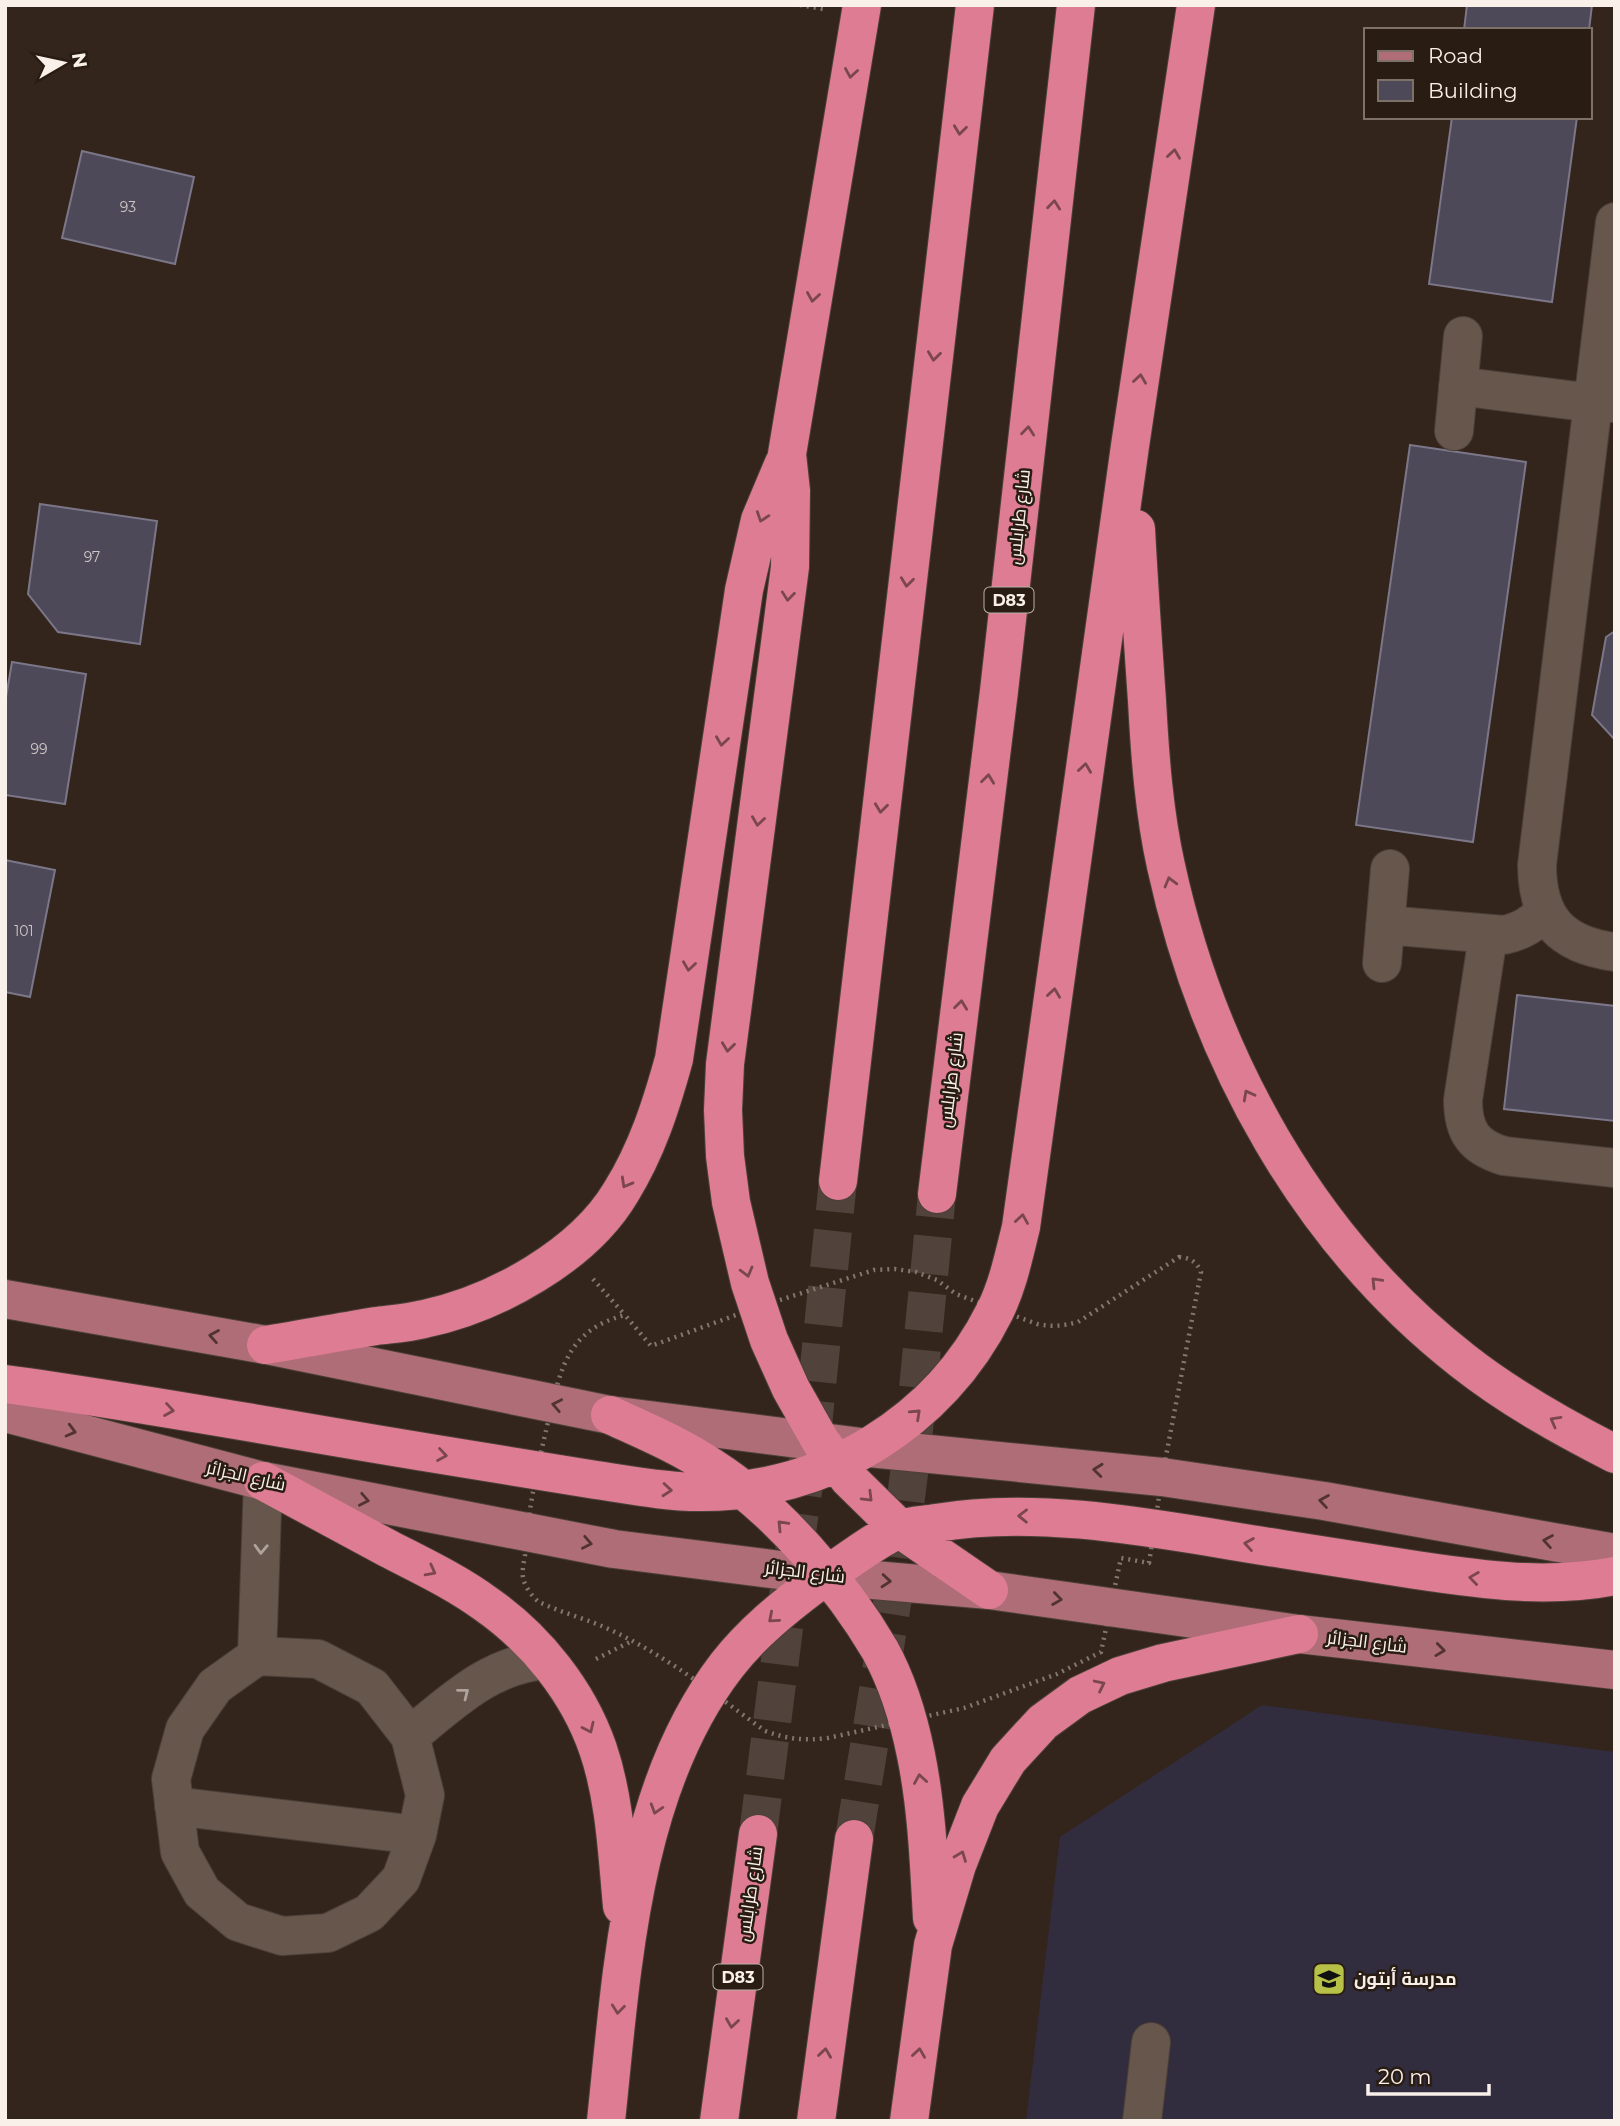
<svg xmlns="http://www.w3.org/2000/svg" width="1620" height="2126" viewBox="0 0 1620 2126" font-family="Montserrat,Cairo,sans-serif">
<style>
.education{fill:#322d3e}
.building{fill:#4d4959;stroke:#7b7788;stroke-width:2}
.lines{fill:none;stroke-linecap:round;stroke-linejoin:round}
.highway-tunnel{stroke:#51433b;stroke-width:38;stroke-dasharray:38 19;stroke-linecap:butt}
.minor-casing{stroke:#4c4038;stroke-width:40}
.major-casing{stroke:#4c4038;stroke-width:40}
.highway-casing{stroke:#4c4038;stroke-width:40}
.path{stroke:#82766e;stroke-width:4.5;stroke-dasharray:2 5;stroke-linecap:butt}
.minor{stroke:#66564c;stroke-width:38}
.major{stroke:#ae6d77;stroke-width:38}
.highway{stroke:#de7c93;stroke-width:38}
.oneway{stroke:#7a474d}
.oneway2{stroke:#513431}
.oneway3{stroke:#b0a39b}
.labels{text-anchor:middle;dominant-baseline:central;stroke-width:5;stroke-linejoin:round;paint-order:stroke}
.number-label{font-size:14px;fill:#cfc6c6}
.shield{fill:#291c13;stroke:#bbb0aa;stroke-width:2}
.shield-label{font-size:16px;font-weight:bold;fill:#faf0ea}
.street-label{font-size:18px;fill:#faf0ea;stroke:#291c13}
.poi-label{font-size:18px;font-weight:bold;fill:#faf0ea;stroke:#291c13;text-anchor:start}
</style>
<rect width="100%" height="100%" fill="#33251c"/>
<!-- education -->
<path class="education" d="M1262 1705 1615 1752V2121H1026L1060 1837Z"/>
<!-- building -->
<path class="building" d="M1467 5H1592L1589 30H1464Z
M1452 117H1577L1552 302 1429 284Z
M82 151 194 177 175 264 62 238Z
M1410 445 1526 462 1473 842 1356 825Z
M40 504 157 521 140 644 58 632 28 594Z
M1615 631V740L1592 715 1606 637Z
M12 662 86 674 65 804 5 795V703Z
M5 860 55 870 30 997 5 992Z
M1517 995 1615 1006V1121L1504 1109Z"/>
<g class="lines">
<!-- highway-tunnel -->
<path class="highway-tunnel" d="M758 1834 792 1565 813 1425 838 1181
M854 1839 895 1585 912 1450 937 1194"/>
<defs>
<path id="minor" d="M1615 222 1537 865C1537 919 1561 945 1615 952
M1458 386 1593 403H1615
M1454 431 1463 336
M1385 925 1504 935C1522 931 1533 924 1545 911
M1488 936 1463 1100C1463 1132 1474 1147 1504 1156L1615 1168
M1382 963 1390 869
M257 1656 318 1659 372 1687 410 1736 425 1795 417 1835 401 1879 369 1913 328 1933 282 1936 238 1922 202 1892 180 1852 171 1779 185 1729 215 1686Z
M257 1656 263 1481
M410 1736C452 1702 490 1664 546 1660
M174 1806 417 1835
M1142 2121 1151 2042"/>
<path id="major" d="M5 1299 266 1345 610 1415 869 1448 1162 1477 1324 1501 1615 1553
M5 1413 263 1481 614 1549 827 1576 989 1590 1299 1634 1615 1670"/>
<path id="highway" d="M862 5 787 454 791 491 790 567 725 1064 723 1110 725 1156 731 1202 750 1283 769 1340 791 1389 821 1442 849 1479 900 1529 989 1590
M1136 529C1139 586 1143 643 1147 701 1150 756 1154 812 1166 866 1208 1058 1307 1239 1463 1361 1510 1398 1562 1427 1615 1454
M838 1181 975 5
M937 1194 999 691 1076 5
M266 1345C303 1339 340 1332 376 1326 392 1324 408 1323 424 1319 495 1304 583 1256 621 1192 647 1150 661 1106 674 1059L744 590 760 520 784 463
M5 1384C147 1403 288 1430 430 1453 485 1462 540 1471 596 1480 630 1485 665 1492 700 1492 825 1493 940 1422 995 1311 1008 1285 1014 1255 1021 1227L1130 446 1196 5
M610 1415C645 1431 681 1446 713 1468 777 1509 842 1585 880 1650 897 1681 909 1720 916 1755 927 1809 929 1864 932 1918
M263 1481C305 1504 347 1526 389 1549 422 1566 456 1582 486 1604 536 1639 578 1691 598 1749 615 1799 617 1853 622 1906
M606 2121C622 1970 631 1789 727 1665 752 1633 784 1607 816 1583 838 1568 877 1538 900 1529 911 1525 924 1525 936 1523 1045 1504 1172 1532 1282 1549 1327 1556 1372 1563 1416 1570 1483 1580 1547 1589 1615 1576
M719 2121 758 1834
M816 2121 854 1839
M909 2121 933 1945 957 1865 980 1806 1008 1760 1043 1722 1080 1695 1120 1676 1163 1663 1299 1634"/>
</defs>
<!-- minor casing -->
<use href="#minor" class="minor-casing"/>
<!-- major casing -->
<use href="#major" class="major-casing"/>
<!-- highway casing -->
<use href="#highway" class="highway-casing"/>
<!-- path -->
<path class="path" d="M800 5 823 9
M1179 1257C1190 1258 1196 1261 1201 1272L1162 1477 1149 1563 1121 1558 1101 1652 1057 1674 964 1708 828 1738C804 1741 787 1739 765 1731 713 1693 663 1653 604 1627 583 1618 560 1612 539 1602 534 1599 526 1588 524 1581 521 1574 524 1562 525 1555 528 1509 538 1464 549 1418 561 1367 568 1330 625 1315L651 1346 758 1307 874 1270 895 1269 916 1272 937 1280 956 1294 1037 1324C1052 1327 1063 1326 1078 1322Z
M593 1279 625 1315
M596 1659 632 1641"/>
<!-- minor -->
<use href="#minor" class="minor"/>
<!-- major -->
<use href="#major" class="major"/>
<!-- highway -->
<use href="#highway" class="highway"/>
</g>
<!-- one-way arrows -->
<defs><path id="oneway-chevron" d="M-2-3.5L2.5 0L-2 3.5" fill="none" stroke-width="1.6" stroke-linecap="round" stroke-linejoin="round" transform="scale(1.75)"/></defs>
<g class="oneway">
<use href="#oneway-chevron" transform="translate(851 73) rotate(99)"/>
<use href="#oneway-chevron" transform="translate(960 130) rotate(97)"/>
<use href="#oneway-chevron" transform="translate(1174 154) rotate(-82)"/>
<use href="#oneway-chevron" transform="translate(1054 205) rotate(-84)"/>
<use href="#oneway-chevron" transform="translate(813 297) rotate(99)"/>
<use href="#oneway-chevron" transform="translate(934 356) rotate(97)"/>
<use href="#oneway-chevron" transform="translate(1140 379) rotate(-82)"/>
<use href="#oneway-chevron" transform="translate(1028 431) rotate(-84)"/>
<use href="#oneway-chevron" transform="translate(762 517) rotate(109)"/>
<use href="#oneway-chevron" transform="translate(907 582) rotate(97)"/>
<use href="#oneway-chevron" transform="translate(788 596) rotate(96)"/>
<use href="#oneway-chevron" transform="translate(722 741) rotate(98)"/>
<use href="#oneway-chevron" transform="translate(1085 768) rotate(-82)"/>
<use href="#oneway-chevron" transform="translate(988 779) rotate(-83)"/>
<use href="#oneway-chevron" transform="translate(881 808) rotate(97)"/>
<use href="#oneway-chevron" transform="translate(758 821) rotate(98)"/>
<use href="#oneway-chevron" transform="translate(1170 882) rotate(-105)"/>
<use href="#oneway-chevron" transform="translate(689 966) rotate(98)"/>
<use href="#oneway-chevron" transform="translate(1054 993) rotate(-82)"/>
<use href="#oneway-chevron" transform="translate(961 1005) rotate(-83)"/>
<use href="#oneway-chevron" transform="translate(728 1047) rotate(97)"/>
<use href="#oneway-chevron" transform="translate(1248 1095) rotate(-118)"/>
<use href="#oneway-chevron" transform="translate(626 1183) rotate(119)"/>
<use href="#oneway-chevron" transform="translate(1022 1219) rotate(-81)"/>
<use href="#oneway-chevron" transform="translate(747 1272) rotate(75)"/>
<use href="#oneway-chevron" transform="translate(1376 1282) rotate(-134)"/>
<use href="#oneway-chevron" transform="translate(169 1410) rotate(9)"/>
<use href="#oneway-chevron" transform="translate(916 1414) rotate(-43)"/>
<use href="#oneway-chevron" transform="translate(1555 1421) rotate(-151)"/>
<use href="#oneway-chevron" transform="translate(442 1455) rotate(9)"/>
<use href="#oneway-chevron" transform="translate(667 1490) rotate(5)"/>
<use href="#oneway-chevron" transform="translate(868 1497) rotate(45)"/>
<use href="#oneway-chevron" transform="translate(1023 1516) rotate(-179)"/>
<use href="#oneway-chevron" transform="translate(782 1525) rotate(-134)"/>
<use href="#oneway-chevron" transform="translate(1249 1544) rotate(-171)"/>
<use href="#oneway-chevron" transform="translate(431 1571) rotate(28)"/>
<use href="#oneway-chevron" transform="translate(1474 1578) rotate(-172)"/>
<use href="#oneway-chevron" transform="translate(773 1618) rotate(139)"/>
<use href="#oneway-chevron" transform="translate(1100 1685) rotate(-26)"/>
<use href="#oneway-chevron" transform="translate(589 1728) rotate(65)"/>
<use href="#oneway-chevron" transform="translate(920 1779) rotate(-99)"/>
<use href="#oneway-chevron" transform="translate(656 1809) rotate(107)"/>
<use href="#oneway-chevron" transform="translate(961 1856) rotate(-69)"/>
<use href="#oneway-chevron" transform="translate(618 2009) rotate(96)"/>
<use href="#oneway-chevron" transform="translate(732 2023) rotate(98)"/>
<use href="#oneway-chevron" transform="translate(825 2053) rotate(-82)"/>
<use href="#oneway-chevron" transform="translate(919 2053) rotate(-82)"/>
</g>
<g class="oneway2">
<use href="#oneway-chevron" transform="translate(214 1336) rotate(-170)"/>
<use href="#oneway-chevron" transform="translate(557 1405) rotate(-169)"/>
<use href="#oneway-chevron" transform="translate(71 1431) rotate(15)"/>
<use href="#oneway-chevron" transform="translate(1098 1470) rotate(-174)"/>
<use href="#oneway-chevron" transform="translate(364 1500) rotate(11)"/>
<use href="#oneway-chevron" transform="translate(1324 1501) rotate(-171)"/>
<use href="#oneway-chevron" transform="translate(1548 1541) rotate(-170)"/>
<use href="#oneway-chevron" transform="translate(587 1543) rotate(11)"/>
<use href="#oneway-chevron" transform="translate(886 1581) rotate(5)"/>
<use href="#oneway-chevron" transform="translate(1057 1599) rotate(8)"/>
<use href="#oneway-chevron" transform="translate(1440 1650) rotate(7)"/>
</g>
<g class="oneway3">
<use href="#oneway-chevron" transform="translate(261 1549) rotate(92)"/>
<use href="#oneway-chevron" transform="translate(464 1693) rotate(-38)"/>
</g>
<!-- icons -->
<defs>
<symbol id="school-square" viewBox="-11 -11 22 22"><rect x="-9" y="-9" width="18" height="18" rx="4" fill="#b7c148" stroke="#291c13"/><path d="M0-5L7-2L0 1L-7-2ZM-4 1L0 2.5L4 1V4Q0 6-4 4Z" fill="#111"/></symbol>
</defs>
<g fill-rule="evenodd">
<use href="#school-square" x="1310" y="1960" width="38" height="38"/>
</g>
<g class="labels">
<!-- number labels -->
<g class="number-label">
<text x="128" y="207">93</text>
<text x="92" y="557">97</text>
<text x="39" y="749">99</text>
<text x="24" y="931">101</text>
</g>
<!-- shield labels -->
<g class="shield">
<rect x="984.5" y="587.5" width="49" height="25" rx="5"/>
<rect x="713.5" y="1964.5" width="49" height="25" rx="5"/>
</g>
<g class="shield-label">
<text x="1009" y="600">D83</text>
<text x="738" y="1977">D83</text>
</g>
<!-- street labels -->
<g class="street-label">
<text transform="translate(1019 517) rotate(-84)">شارع طرابلس</text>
<text transform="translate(951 1080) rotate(-83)">شارع طرابلس</text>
<text transform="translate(246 1476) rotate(13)">شارع الجزائر</text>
<text transform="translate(805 1572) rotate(7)">شارع الجزائر</text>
<text transform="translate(1367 1642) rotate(7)">شارع الجزائر</text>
<text transform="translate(750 1894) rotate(-82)">شارع طرابلس</text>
</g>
<!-- poi labels -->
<g class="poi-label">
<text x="1354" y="1979">مدرسة أبتون</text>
</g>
</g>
<!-- border -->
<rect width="1620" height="2126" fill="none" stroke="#faf0ea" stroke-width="14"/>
<!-- legend -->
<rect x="1364" y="28" width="228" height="91" fill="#291c13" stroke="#7d7169" stroke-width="2"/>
<rect x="1378" y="51" width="35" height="10" fill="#ae6d77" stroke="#7d7169" stroke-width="2"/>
<text x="1428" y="63" font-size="21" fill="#faf0ea">Road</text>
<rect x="1378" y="80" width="35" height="21" fill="#4d4959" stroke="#7d7169" stroke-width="2"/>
<text x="1428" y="98" font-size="21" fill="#faf0ea">Building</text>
<!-- north arrow -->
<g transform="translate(63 63) rotate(81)" stroke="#291c13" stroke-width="5" paint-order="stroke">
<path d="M0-5L12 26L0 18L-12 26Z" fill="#faf0ea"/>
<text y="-10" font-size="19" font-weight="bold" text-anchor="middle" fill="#faf0ea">N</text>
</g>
<!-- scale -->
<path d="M1368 2084v10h121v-10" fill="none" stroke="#faf0ea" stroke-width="3.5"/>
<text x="1378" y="2084" font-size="21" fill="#faf0ea" stroke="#291c13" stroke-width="5" paint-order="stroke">20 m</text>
</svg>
